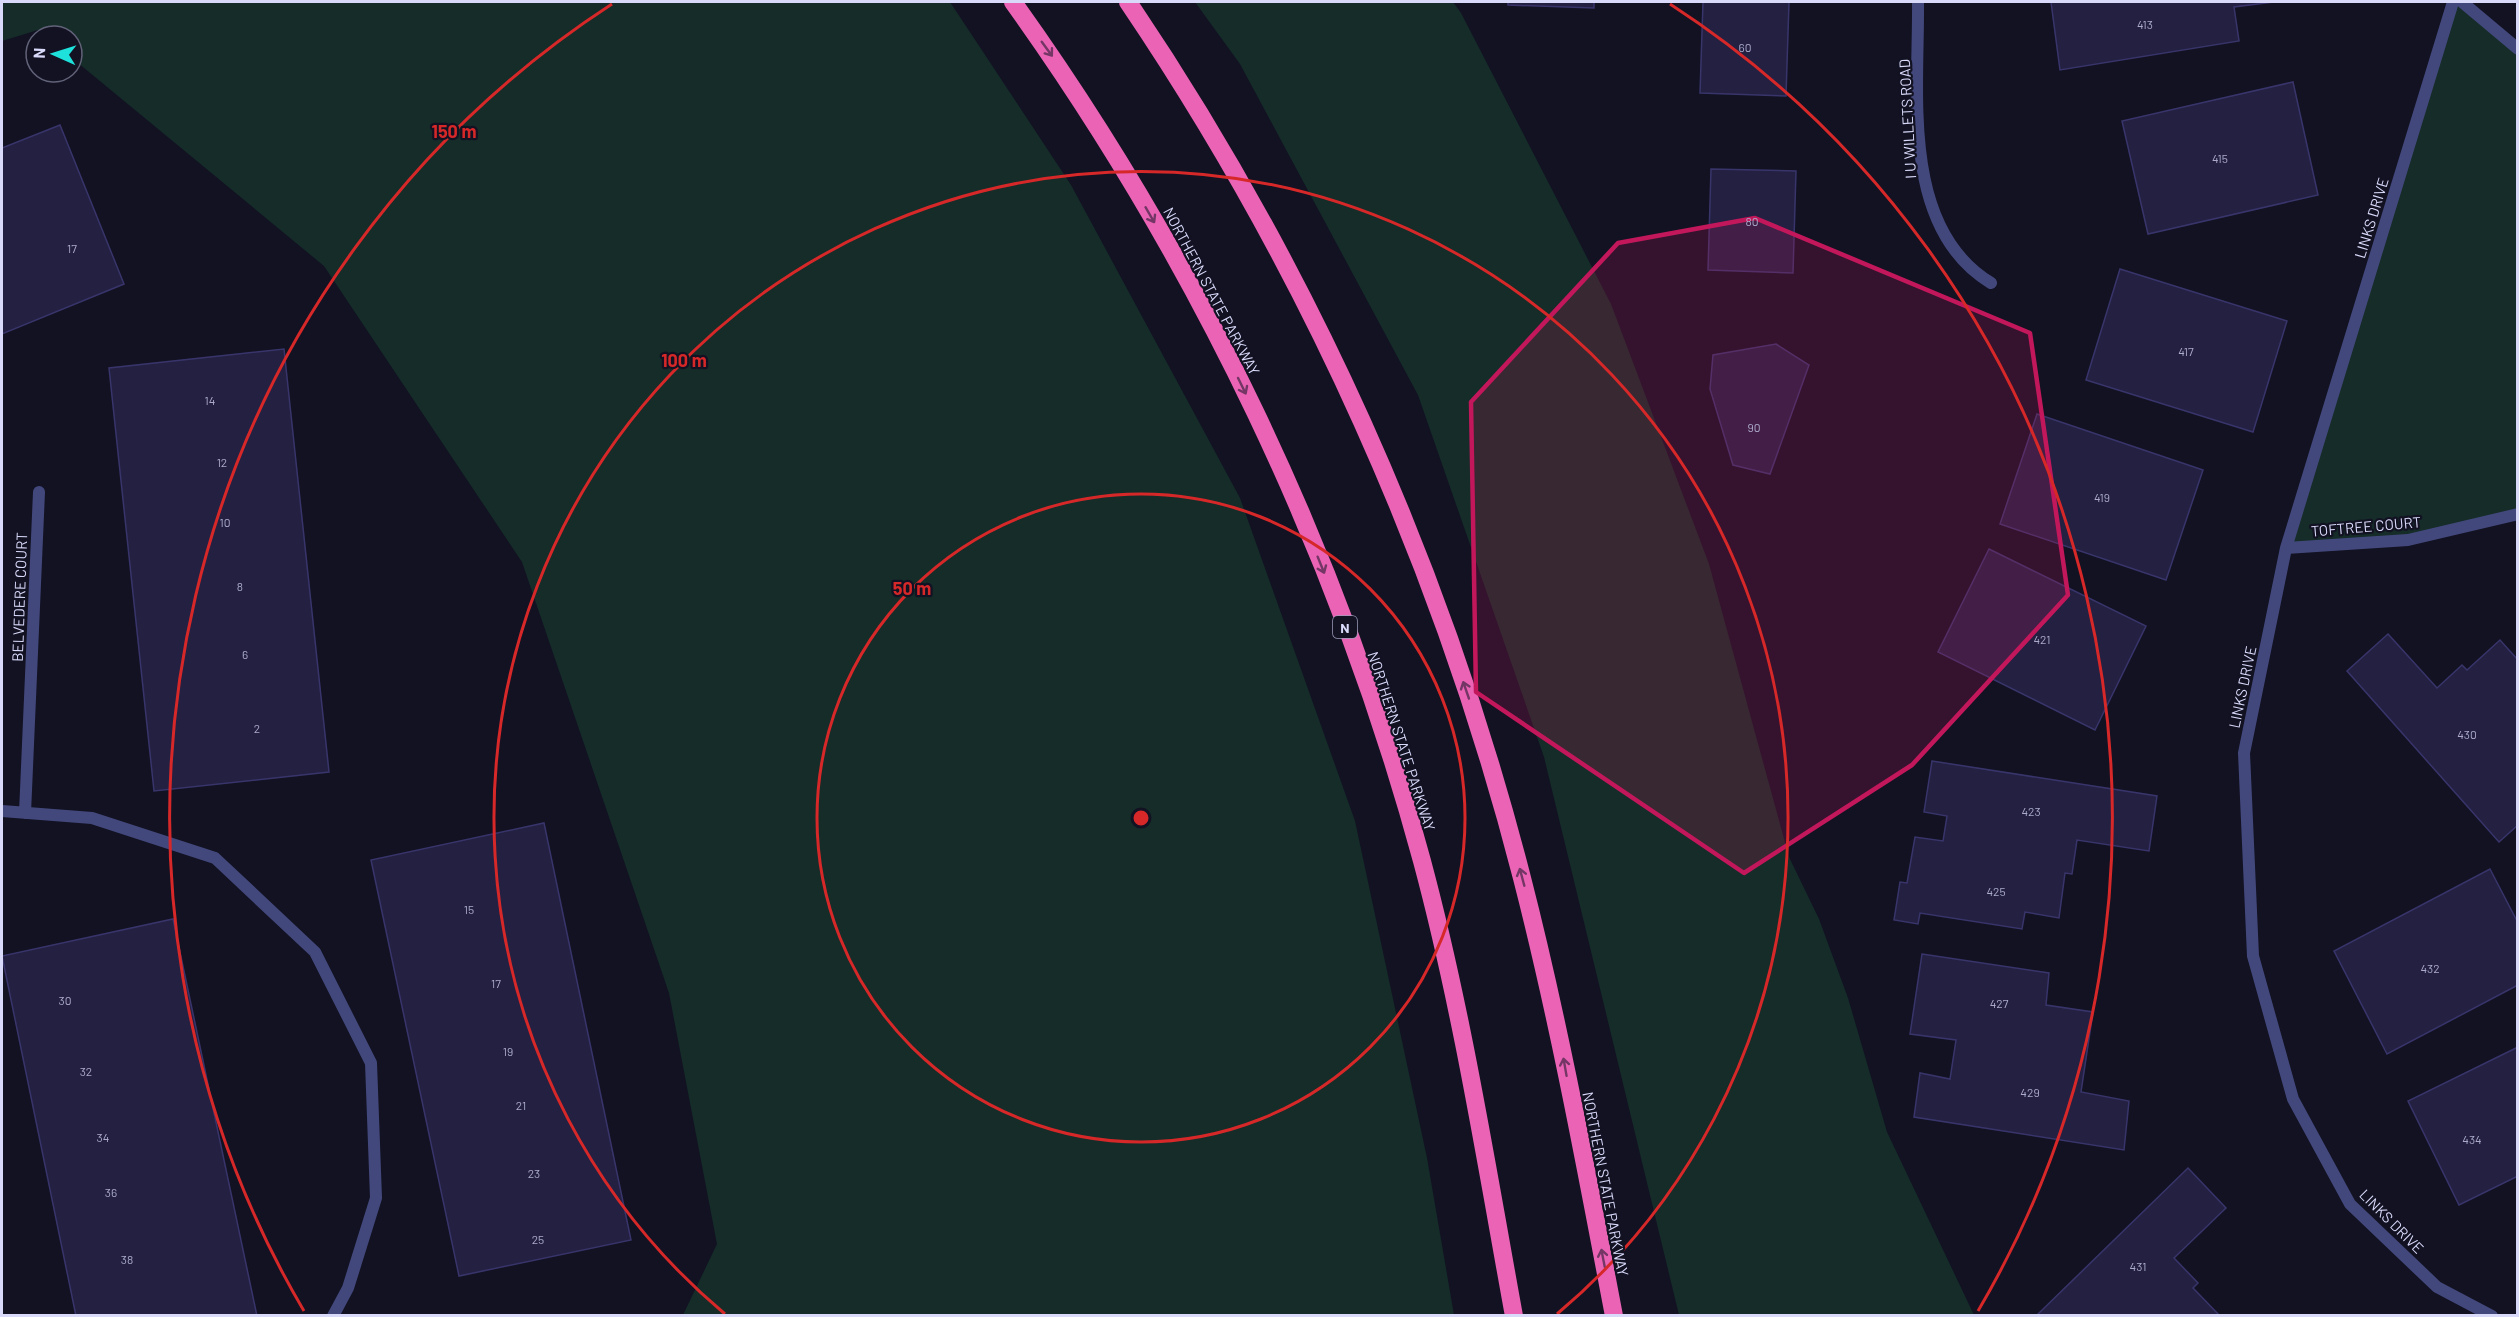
<svg xmlns="http://www.w3.org/2000/svg" width="2519" height="1317" viewBox="0 0 2519 1317" font-family="Barlow,sans-serif">
<style>
.green{fill:#152c29}
.building{fill:#232042;stroke:#39356b;stroke-width:1.5}
.lines{fill:none;stroke-linecap:round;stroke-linejoin:round}
.minor{stroke:#43487c;stroke-width:12}
.tertiary{stroke:#43487c;stroke-width:12}
.motorway{stroke:#eb63b5;stroke-width:18}
.oneway{stroke:#743665}
.marked{fill:#c2185b;fill-opacity:0.2;stroke:#c2185b;stroke-width:4.5;stroke-linejoin:round}
.ring{fill:none;stroke:#d62828;stroke-width:3}
.labels{text-anchor:middle;dominant-baseline:central;stroke-width:4.5;stroke-linejoin:round;paint-order:stroke}
.number-label{font-size:12px;fill:#acabcc}
.shield{fill:#121223;stroke:#9d9dba;stroke-width:1.5}
.shield-label{font-size:14px;font-weight:bold;fill:#d9d9fa}
.street-label{font-size:15px;fill:#d9d9fa;stroke:#121223}
.centre{fill:#d62828;stroke:#121223;stroke-width:3}
.ring-label{font-size:18px;text-anchor:middle;font-weight:bold;fill:#d62828;stroke:#121223;stroke-width:4.5;stroke-linejoin:round;paint-order:stroke}
</style>
<rect width="100%" height="100%" fill="#121223"/>
<!-- green -->
<path class="green" d="M2 2H950L1071 185 1240 498 1355 821 1427 1158 1454 1315H683L717 1244 669 993 522 562 324 266 72 58V36H46L38 30 2 41Z
M1195 2H1453L1461 13 1611 304 1709 564 1789 857 1819 919 1848 998 1887 1132 1974 1315H1679L1544 757 1418 395 1240 64Z
M2453 2 2517 49V514L2408 540 2286 548Z"/>
<!-- building -->
<path class="building" d="M1508 2H1594V8L1508 5Z
M1703 2H1789L1786 96 1700 93Z
M2051 2H2274L2234 7 2239 41 2060 70Z
M2293 82 2318 195 2148 234 2122 121Z
M60 125 124 284 2 334V148Z
M1711 169 1796 171 1793 273 1708 270Z
M2120 269 2287 321 2253 432 2086 380Z
M1776 344 1809 365 1770 474 1733 465 1710 389 1713 355Z
M284 349 329 772 154 791 109 368Z
M2037 414 2203 470 2166 580 2000 524Z
M1989 549 2146 626 2095 730 1938 652Z
M2388 634 2437 688 2462 665 2467 670 2500 640 2518 660V825L2499 842 2347 671Z
M1932 761 2157 796 2149 851 2077 840 2072 874 2065 873 2059 918 2025 912 2022 929 1920 913 1918 924 1894 920 1900 882 1907 883 1915 837 1943 841 1947 816 1924 812Z
M544 823 631 1240 459 1276 371 860Z
M2490 869 2518 923V985L2387 1054 2334 951Z
M173 919 257 1316H76L2 956Z
M1922 954 2049 973 2046 1005 2093 1012 2081 1092 2129 1101 2124 1150 1914 1117 1920 1073 1950 1079 1956 1040 1910 1034Z
M2518 1047V1176L2459 1205 2408 1101Z
M2188 1168 2226 1208 2174 1258 2198 1283 2193 1288 2220 1316H2036Z"/>
<g class="lines">
<!-- minor -->
<path class="minor" d="M2453 2 2286 548 2244 753 2253 956 2293 1099 2350 1204 2437 1287 2492 1316
M2462 2 2518 49
M2286 548 2408 540 2518 514
M2 811 92 818 215 858 315 952 371 1063 376 1198 348 1288 333 1316
M25 813 39 492"/>
<!-- tertiary -->
<path class="tertiary" d="M1918 2C1919 93 1900 228 1991 283"/>
<!-- motorway -->
<path class="motorway" d="M1013 2C1198 260 1339 554 1422 861 1462 1010 1486 1163 1514 1316
M1128 2C1308 268 1442 566 1522 878 1559 1022 1586 1169 1614 1316"/>
</g>
<!-- one-way arrows -->
<defs><path id="oneway-shaft" d="M-6 0H5M1.5-3L5.5 0L1.5 3" fill="none" stroke-width="1.6" stroke-linecap="round" stroke-linejoin="round" transform="scale(1.5)"/></defs>
<g class="oneway">
<use href="#oneway-shaft" transform="translate(1047 49) rotate(54)"/>
<use href="#oneway-shaft" transform="translate(1150 215) rotate(60)"/>
<use href="#oneway-shaft" transform="translate(1242 386) rotate(64)"/>
<use href="#oneway-shaft" transform="translate(1321 565) rotate(68)"/>
<use href="#oneway-shaft" transform="translate(1466 690) rotate(-109)"/>
<use href="#oneway-shaft" transform="translate(1522 877) rotate(-105)"/>
<use href="#oneway-shaft" transform="translate(1565 1067) rotate(-100)"/>
<use href="#oneway-shaft" transform="translate(1603 1258) rotate(-101)"/>
</g>
<!-- marked area -->
<path class="marked" d="M1755 218 2030 333 2068 595 1912 765 1744 873 1476 692 1471 402 1618 243Z"/>
<!-- distance rings -->
<g class="ring">
<circle cx="1141" cy="818" r="324"/>
<path d="M725 1314A647 647 0 1 1 1557 1314"/>
<path d="M304 1311A971 971 0 0 1 612 4M1670 4A971 971 0 0 1 1978 1311"/>
</g>
<g class="labels">
<!-- number labels -->
<g class="number-label">
<text x="2145" y="24">413</text>
<text x="1745" y="47">60</text>
<text x="2220" y="158">415</text>
<text x="1752" y="221">80</text>
<text x="72" y="248">17</text>
<text x="2186" y="351">417</text>
<text x="210" y="400">14</text>
<text x="1754" y="427">90</text>
<text x="222" y="462">12</text>
<text x="2102" y="497">419</text>
<text x="225" y="522">10</text>
<text x="240" y="586">8</text>
<text x="2042" y="639">421</text>
<text x="245" y="654">6</text>
<text x="257" y="728">2</text>
<text x="2467" y="734">430</text>
<text x="2031" y="811">423</text>
<text x="1996" y="891">425</text>
<text x="469" y="909">15</text>
<text x="2430" y="968">432</text>
<text x="496" y="983">17</text>
<text x="65" y="1000">30</text>
<text x="1999" y="1003">427</text>
<text x="508" y="1051">19</text>
<text x="86" y="1071">32</text>
<text x="2030" y="1092">429</text>
<text x="521" y="1105">21</text>
<text x="103" y="1137">34</text>
<text x="2472" y="1139">434</text>
<text x="534" y="1173">23</text>
<text x="111" y="1192">36</text>
<text x="538" y="1239">25</text>
<text x="127" y="1259">38</text>
<text x="2138" y="1266">431</text>
</g>
<!-- shield labels -->
<rect class="shield" x="1333" y="616" width="24" height="22" rx="4.5"/>
<g class="shield-label">
<text x="1345" y="627">N</text>
</g>
<!-- street labels -->
<g class="street-label">
<text transform="translate(1907 119) rotate(-93)">I U WILLETS ROAD</text>
<text transform="translate(2371 218) rotate(-73)">LINKS DRIVE</text>
<text transform="translate(1212 291) rotate(62)">NORTHERN STATE PARKWAY</text>
<text transform="translate(2366 526) rotate(-5)">TOFTREE COURT</text>
<text transform="translate(19 597) rotate(-88)">BELVEDERE COURT</text>
<text transform="translate(2242 687) rotate(-78)">LINKS DRIVE</text>
<text transform="translate(1402 741) rotate(72)">NORTHERN STATE PARKWAY</text>
<text transform="translate(1606 1184) rotate(79)">NORTHERN STATE PARKWAY</text>
<text transform="translate(2392 1221) rotate(45)">LINKS DRIVE</text>
</g>
</g>
<circle cx="1141" cy="818" r="9" class="centre"/>
<g class="ring-label">
<text x="454" y="138">150 m</text>
<text x="684" y="367">100 m</text>
<text x="912" y="595">50 m</text>
</g>
<!-- border -->
<rect width="2519" height="1317" fill="none" stroke="#d9d9fa" stroke-width="6"/>
<!-- north arrow -->
<g transform="translate(54 54) rotate(273)"><circle r="28" fill="#121223" stroke="#626279" stroke-width="1.5"/>
<path d="M0-4.5L10 22L0 15L-10 22Z" fill="#1ee1dc"/>
<text y="-9" font-size="16" font-weight="bold" text-anchor="middle" fill="#d9d9fa">N</text>
</g>
</svg>
